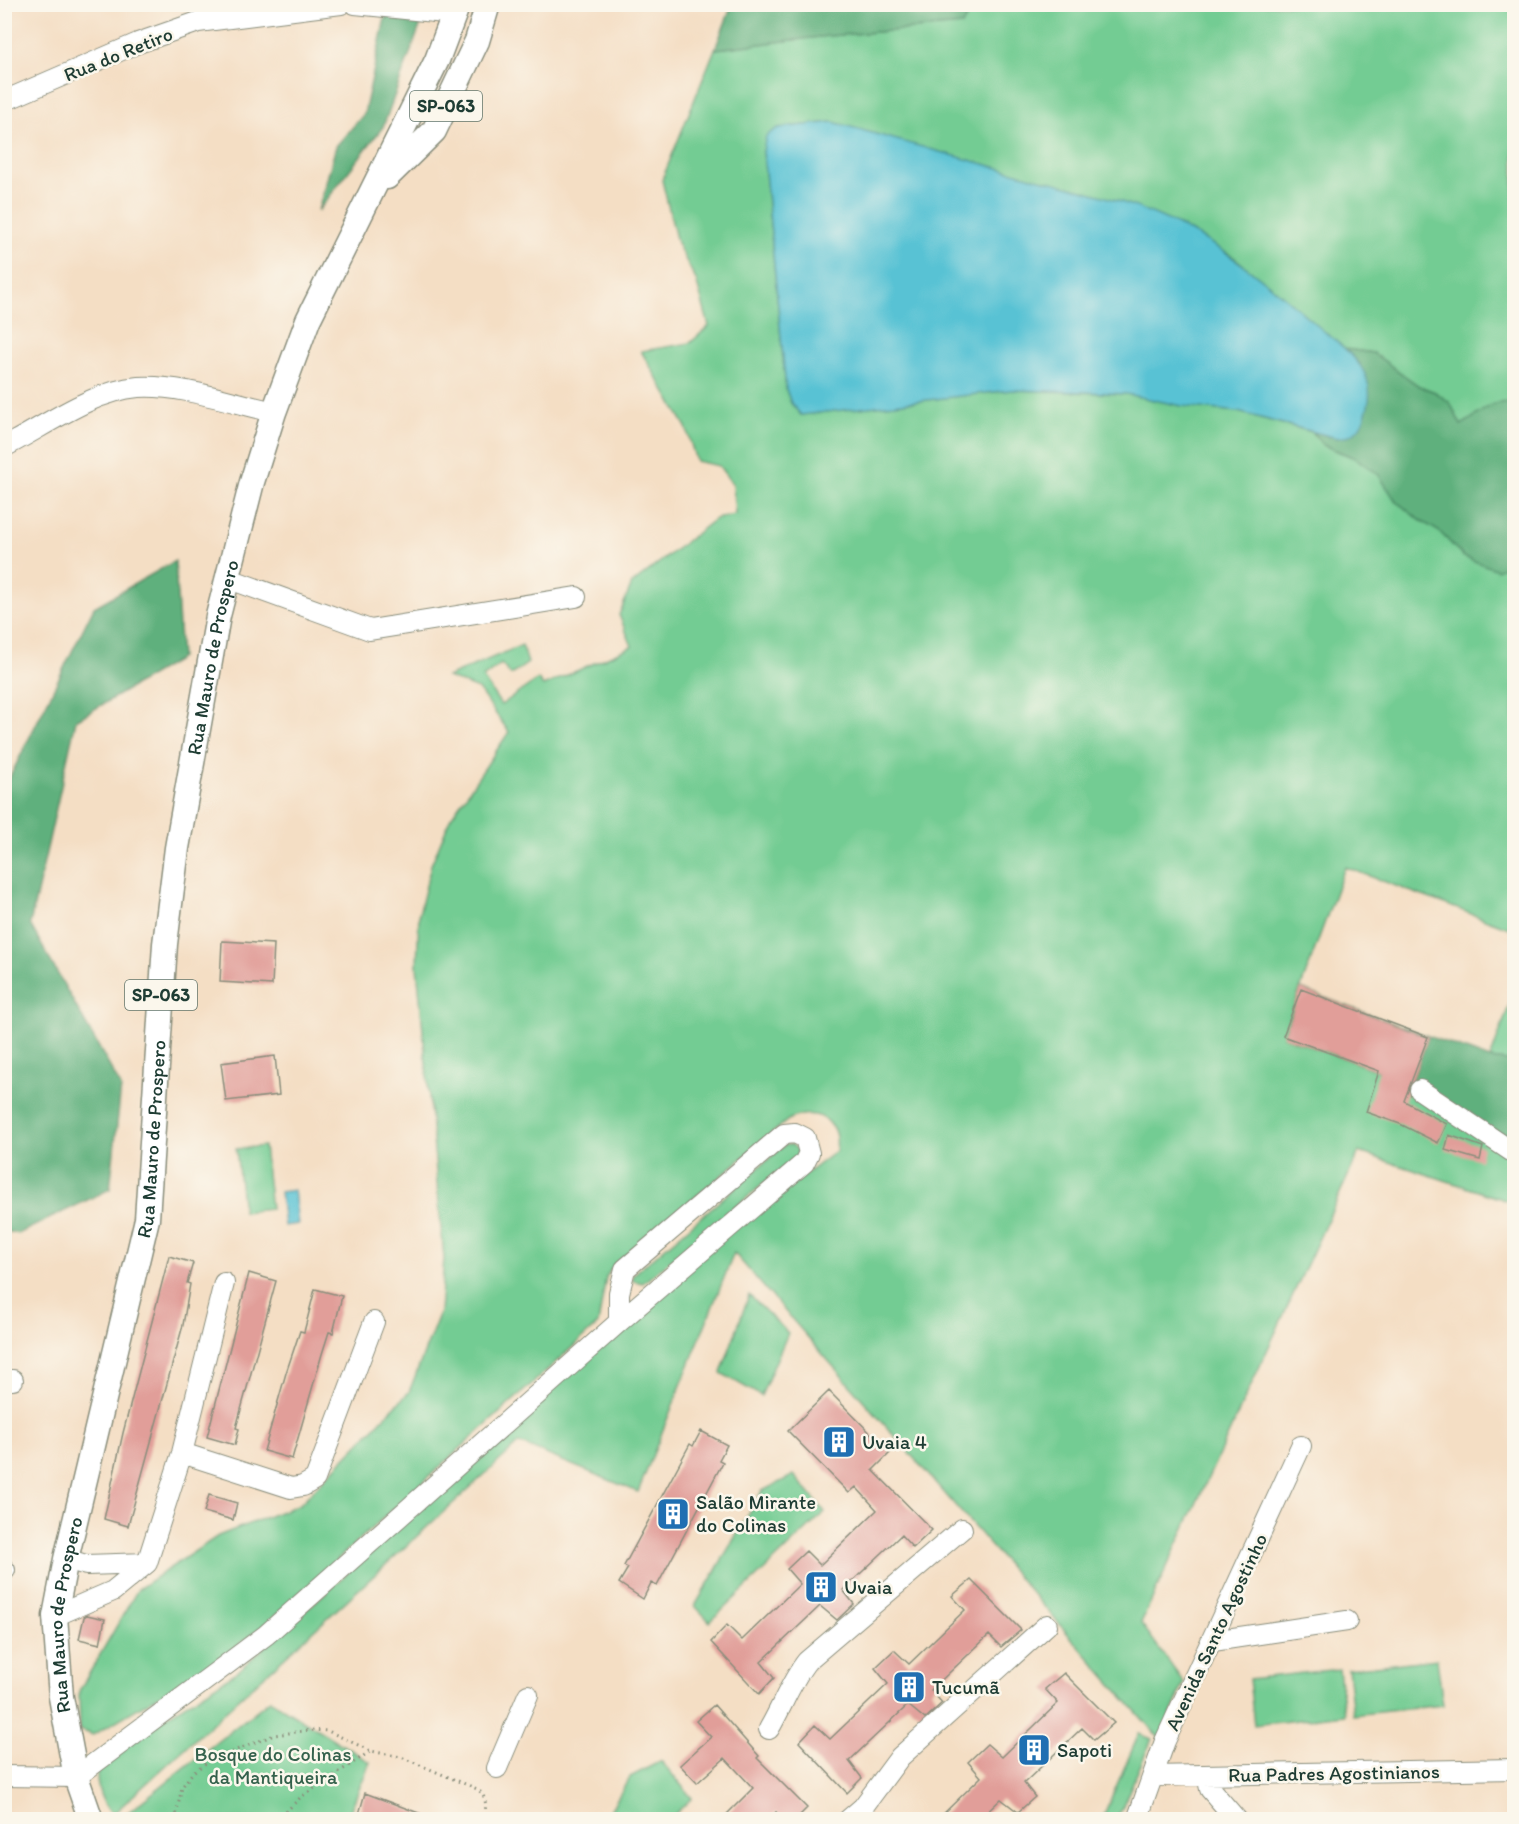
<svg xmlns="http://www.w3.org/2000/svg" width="1519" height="1824" viewBox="0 0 1519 1824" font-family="Itim,sans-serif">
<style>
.green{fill:#73cc93;stroke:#498464;stroke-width:1.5}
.forest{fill:#5eb07d;stroke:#3e7658;stroke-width:1.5}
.water{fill:#58c2d4;stroke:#3c8084;stroke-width:1.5}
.building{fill:#e19e99}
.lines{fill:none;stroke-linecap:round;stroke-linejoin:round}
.minor-casing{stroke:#8a8e7c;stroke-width:22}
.major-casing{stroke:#8a8e7c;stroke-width:27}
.path{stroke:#8a8e7c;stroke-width:3;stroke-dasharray:1.5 4.5;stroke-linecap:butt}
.minor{stroke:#fff;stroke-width:20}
.major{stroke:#fff;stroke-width:24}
.labels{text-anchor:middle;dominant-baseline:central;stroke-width:5;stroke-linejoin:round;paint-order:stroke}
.shield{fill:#fbf7ec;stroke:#61756b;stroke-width:1.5}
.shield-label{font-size:18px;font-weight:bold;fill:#1f3d34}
.street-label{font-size:20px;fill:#1f3d34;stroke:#fbf7ec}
.poi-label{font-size:20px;fill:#1f3d34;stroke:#fbf7ec;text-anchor:start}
.park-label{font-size:20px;fill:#34614c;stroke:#fbf7ec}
</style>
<rect width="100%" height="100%" fill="#fbf7ec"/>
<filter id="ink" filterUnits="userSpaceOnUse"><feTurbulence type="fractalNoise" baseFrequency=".0167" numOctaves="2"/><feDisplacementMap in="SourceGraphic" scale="12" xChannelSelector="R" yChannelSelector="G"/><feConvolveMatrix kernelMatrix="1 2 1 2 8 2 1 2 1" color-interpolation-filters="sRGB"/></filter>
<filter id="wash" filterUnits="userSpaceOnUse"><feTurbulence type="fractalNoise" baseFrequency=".008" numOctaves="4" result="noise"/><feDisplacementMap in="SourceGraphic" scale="24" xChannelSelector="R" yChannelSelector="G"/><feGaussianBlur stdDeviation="1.35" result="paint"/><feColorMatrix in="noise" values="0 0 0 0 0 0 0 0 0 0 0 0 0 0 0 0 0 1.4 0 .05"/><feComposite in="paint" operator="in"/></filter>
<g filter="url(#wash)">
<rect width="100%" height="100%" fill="#f4dec4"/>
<!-- green -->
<path class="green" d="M975 5H1514V405L1505 402 1461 425 1450 403 1435 392 1419 386 1373 353 1345 349 1235 258 1185 228 833 122 778 128 763 151 786 389 791 403 801 415 1011 390 1126 394 1182 406 1238 412 1312 432 1323 445 1355 458 1379 474 1396 501 1418 519 1440 532 1464 557 1511 565 1514 561V930L1345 867 1283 1036 1411 1083 1514 1153V1203L1359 1152 1141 1623 1184 1683 1160 1739 734 1253 638 1492 519 1443 113 1814C98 1801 92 1774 102 1757L237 1672 725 1235 836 1151C840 1119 815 1106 788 1120L614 1265 606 1277 598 1324 269 1621 224 1657 93 1735 80 1730 79 1691 138 1589 218 1536 300 1504 409 1392 440 1312 444 1258 417 966 419 914 431 865 450 819 509 732 478 689 447 677 522 645 528 663 511 675 501 664 483 678 501 705 538 679 543 686 632 646 619 615 632 584 715 519 735 515 733 485 719 466 696 461 686 427 641 351 690 343 709 326 696 280 677 243 662 180 715 49 828 36 962 25Z
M1514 992V1062L1490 1059Z
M785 1145H792L798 1150 796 1157 643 1283 633 1281V1275Z
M264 1146 271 1209 243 1212 236 1149Z
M749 1295 788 1333 761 1396 721 1373Z
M794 1475 825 1512 710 1622 695 1606 762 1491Z
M1437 1659 1443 1705 1353 1715 1348 1669Z
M1339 1669 1344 1715 1254 1725 1249 1679Z
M270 1700 370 1762 347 1819H128L126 1814Z
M1139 1734 1152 1739 1117 1819H1102Z
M661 1761 692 1798 670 1819H605L630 1777Z"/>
<!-- forest -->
<path class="forest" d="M732 5V4L975 5 962 25 828 36 715 49Z
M387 9 423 18 383 127 318 211 336 146 364 114Z
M1345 349 1373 353 1419 386 1435 392 1450 403 1461 425C1480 416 1490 397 1514 404V561L1497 570 1464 557 1440 532 1418 519 1396 501 1378 474 1355 458 1323 445 1312 432 1337 438 1360 364Z
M175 561 181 658 76 720 30 924 121 1087 110 1189 18 1234 5 1231 4 1083 8 1067 4 1058 5 787 94 607Z
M1301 989 1490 1059 1514 1062V1153L1411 1083 1428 1037Z"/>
<!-- water -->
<path class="water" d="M833 122C896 140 958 157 1021 174 1077 189 1133 201 1184 228 1234 254 1277 290 1319 327 1344 348 1377 369 1368 406 1363 426 1358 436 1337 438L1238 412 1182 406 1126 394 1086 392 1011 390 801 415 791 403 786 389 763 151 766 136 778 128Z
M294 1190 298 1224 284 1226 280 1192Z"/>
<g id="blocks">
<!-- building -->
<path class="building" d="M222 941 274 944 272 985 220 982Z
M1301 989 1428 1037 1404 1101 1447 1124 1438 1143 1400 1124 1366 1112 1379 1071 1283 1036Z
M275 1056 279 1095 226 1101 221 1063Z
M1449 1135 1483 1147 1480 1160 1445 1150Z
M169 1256 193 1263 187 1283 190 1284 183 1325 128 1526 104 1519 123 1433Z
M249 1273 276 1281 236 1428 239 1429 235 1445 207 1437Z
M315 1289 342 1296 333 1333 329 1332 322 1354 292 1459 264 1451 286 1373 300 1331 304 1332Z
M829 1391 890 1453 873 1470 932 1530 913 1548 901 1535 843 1590 854 1604 837 1620 820 1606 761 1662 774 1678 759 1694 711 1642 727 1625 742 1640 800 1584 787 1569 806 1551 820 1565 877 1510 856 1487 849 1493 788 1431Z
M701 1431 727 1445 719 1460 723 1462 657 1586 651 1583 643 1599 619 1583 628 1568 624 1566 690 1444 693 1446Z
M209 1495 237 1503 233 1520 204 1512Z
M971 1580 1021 1630 1001 1647 989 1635 931 1690 942 1703 925 1719 908 1705 849 1761 862 1778 847 1793 799 1742 815 1725 830 1739 888 1684 875 1668 894 1650 909 1664 965 1610 952 1596Z
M87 1615 105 1619 100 1644 79 1639 84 1617Z
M1064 1673 1114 1723 1094 1740 1082 1728 1024 1783 1035 1797 1018 1812 1001 1799 979 1820H937L981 1777 968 1762 987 1744 1002 1757 1058 1703 1045 1689Z
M714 1705 759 1756 757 1758 807 1808 795 1820H783L776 1812 769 1820H721L753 1788 725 1758 697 1783 680 1765 711 1737 696 1721Z
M365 1793 432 1818 431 1820H375L359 1814Z"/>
</g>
</g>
<g filter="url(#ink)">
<use href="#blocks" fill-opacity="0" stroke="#8a8e7c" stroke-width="1.5"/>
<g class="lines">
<defs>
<path id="minor" d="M355 4 455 14
M4 101 138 43 198 22 341 4
M4 447C45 426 92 391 138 387 179 384 233 403 274 412
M227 578 370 630 576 597
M1420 1090 1514 1153
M4 1380H13
M182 1453 291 1488 303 1486 315 1479 374 1322
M66 1559 86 1565 147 1563
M4 1570H5
M55 1616 113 1591 147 1563 182 1453 224 1283
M1213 1641 1347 1621
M769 1729C782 1707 791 1681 807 1661L962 1529
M497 1768 528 1695
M1207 1775 1210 1789 1237 1820
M4 1776 76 1777 266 1635 619 1322 804 1163 809 1153 805 1138 795 1133 784 1134 625 1269 619 1293V1322
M1153 1776 1514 1769
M848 1820 863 1807 900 1757 1047 1625
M1137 1820 1165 1741 1301 1446"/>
<g id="major">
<path d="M387 177 434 131 477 41 488 4"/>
<path id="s1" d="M91 1820 76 1777 61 1697 55 1616 66 1559 147 1219 165 944 177 848 218 616 252 482 274 412 308 320 437 60 458 4"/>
</g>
</defs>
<!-- minor casing -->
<use href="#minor" class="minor-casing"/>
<!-- major casing -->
<use href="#major" class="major-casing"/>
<!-- path -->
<path class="path" d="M175 1820 182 1787 193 1772 209 1761 274 1735 311 1730 328 1731 371 1751 401 1757 477 1789C488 1797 486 1807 484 1820
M277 1820 301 1797 371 1751"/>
<!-- minor -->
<use href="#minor" class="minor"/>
<!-- major -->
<use href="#major" class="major"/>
</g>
</g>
<!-- icons -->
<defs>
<symbol id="building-square" viewBox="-11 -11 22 22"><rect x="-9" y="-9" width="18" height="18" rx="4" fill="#1f6fb2" stroke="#fbf7ec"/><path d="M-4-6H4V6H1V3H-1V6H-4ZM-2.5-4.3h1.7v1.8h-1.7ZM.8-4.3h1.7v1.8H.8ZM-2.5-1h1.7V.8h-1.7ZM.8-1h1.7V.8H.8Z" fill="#fff"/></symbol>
</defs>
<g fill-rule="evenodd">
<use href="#building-square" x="820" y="1423" width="38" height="38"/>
<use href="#building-square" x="654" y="1495" width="38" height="38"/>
<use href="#building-square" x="802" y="1568" width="38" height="38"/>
<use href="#building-square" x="890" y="1668" width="38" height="38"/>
<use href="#building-square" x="1015" y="1731" width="38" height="38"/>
</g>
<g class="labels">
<!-- shield labels -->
<g class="shield">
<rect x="410" y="91" width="72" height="30" rx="4.5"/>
<rect x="125" y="980" width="72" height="30" rx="4.5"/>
</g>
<g class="shield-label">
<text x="446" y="106">SP-063</text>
<text x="161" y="995">SP-063</text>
</g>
<!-- street labels -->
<g class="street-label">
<text transform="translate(118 54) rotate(-22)">Rua do Retiro</text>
<text stroke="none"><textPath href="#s1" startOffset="1182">Rua Mauro de Prospero</textPath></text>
<text stroke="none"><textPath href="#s1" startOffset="696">Rua Mauro de Prospero</textPath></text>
<text stroke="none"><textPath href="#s1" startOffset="210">Rua Mauro de Prospero</textPath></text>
<text transform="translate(1216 1632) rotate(-65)">Avenida Santo Agostinho</text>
<text transform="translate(1334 1773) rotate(-1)">Rua Padres Agostinianos</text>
</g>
<!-- poi labels -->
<g class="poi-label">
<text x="862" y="1442">Uvaia 4</text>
<text x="696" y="1502">Salão Mirante<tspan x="696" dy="23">do Colinas</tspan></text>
<text x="844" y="1587">Uvaia</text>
<text x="932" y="1687">Tucumã</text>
<text x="1057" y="1750">Sapoti</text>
</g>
<!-- park labels -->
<g class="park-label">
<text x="273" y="1754">Bosque do Colinas<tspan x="273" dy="23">da Mantiqueira</tspan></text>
</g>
</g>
<!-- margin -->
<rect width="1519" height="1824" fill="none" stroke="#fbf7ec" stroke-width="24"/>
</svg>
